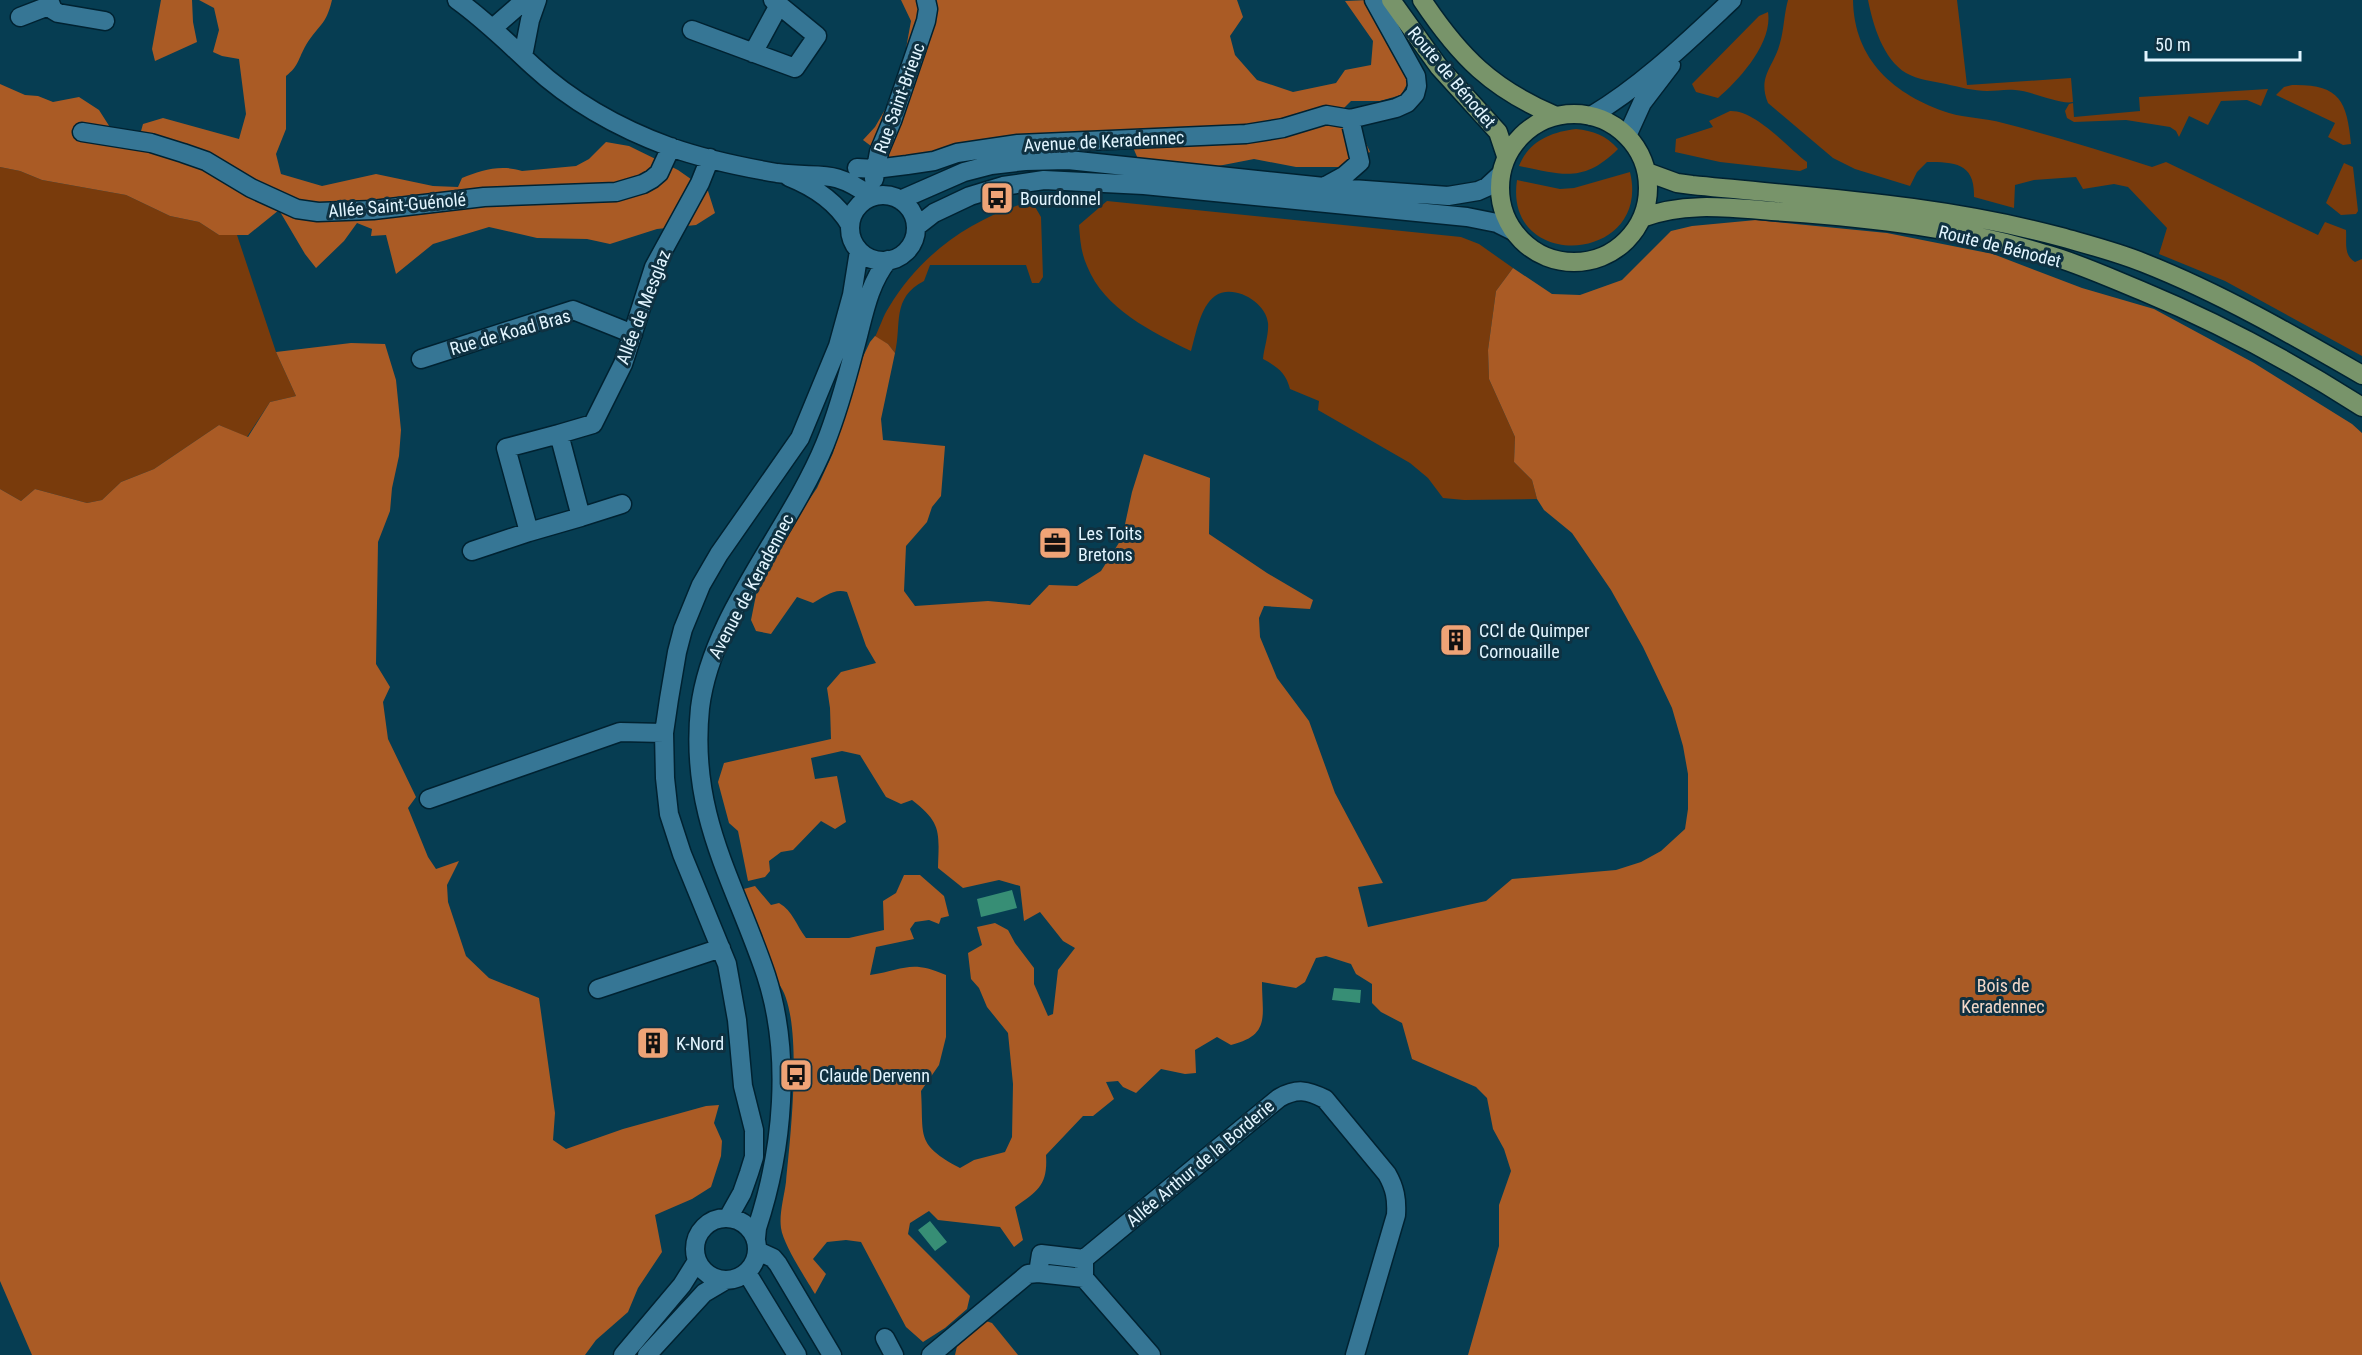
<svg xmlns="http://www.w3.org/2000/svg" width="2362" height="1355" viewBox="0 0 2362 1355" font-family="'Roboto Condensed',sans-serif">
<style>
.green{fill:#793b0c}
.forest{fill:#aa5b25}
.water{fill:#378e75}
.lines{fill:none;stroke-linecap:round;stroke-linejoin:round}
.minor-casing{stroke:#002231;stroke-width:21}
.major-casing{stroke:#002231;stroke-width:21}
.minor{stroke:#367695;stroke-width:18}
.major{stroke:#78946a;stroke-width:18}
.labels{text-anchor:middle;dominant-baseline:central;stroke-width:6;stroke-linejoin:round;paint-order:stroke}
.street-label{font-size:18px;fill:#e2f5ff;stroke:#0f3141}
.poi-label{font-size:18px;fill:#e2f5ff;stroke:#0f3141;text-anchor:start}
.park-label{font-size:18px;fill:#f2d7c8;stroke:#0f3141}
</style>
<rect width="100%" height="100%" fill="#063d52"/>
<!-- green -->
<path class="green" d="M1788 0H1853C1854 60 1894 95 1949 113 1966 118 1985 118 2003 123 2053 136 2103 151 2152 167L2166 162 2318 235 2325 222 2346 230C2347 242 2343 255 2355 262L2362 259V356L2225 281 2159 254 2167 228 2128 187 2114 184 2083 189 2076 177 2034 180 2015 185 2014 208 1974 197C1975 163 1955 162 1927 162L1917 172 1910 186 1855 169 1833 158 1768 103C1757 76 1774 67 1780 43 1784 29 1784 14 1788 0Z
M1868 0H1957L1967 85 2071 78 2073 102C2060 105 2032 91 2015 90 2006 89 1996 91 1987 91 1974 91 1959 87 1946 84 1932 81 1918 80 1906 73 1883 59 1873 25 1868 0Z
M1768 12C1773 43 1739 80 1718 98L1696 92 1692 84 1759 16Z
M2292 85C2339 84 2347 100 2351 144L2343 145 2328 137 2335 123 2276 95 2284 87Z
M2268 89 2261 106 2247 100 2221 101 2208 125 2189 116 2179 137 2176 131 2170 127 2126 120 2074 122 2067 118 2065 111 2069 104 2073 103 2074 117 2140 111 2139 97Z
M1730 111C1756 110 1787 147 1807 162V168L1800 171 1720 162 1675 152 1676 139 1713 127 1709 121Z
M1576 129C1593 131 1606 135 1618 149 1584 183 1563 175 1519 166 1529 141 1551 132 1576 129Z
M2344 163 2353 167 2358 211 2356 214 2341 215 2326 203Z
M0 167 20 171 42 180 126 195 170 216 199 222 219 235H237L276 352 296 396 270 402 247 437 219 425 154 469 121 482 102 500 87 503 35 489 21 501 0 489Z
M1630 172C1652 264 1503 273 1517 180L1560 189 1574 188Z
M1107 201 1461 237 1479 244 1513 268 1496 291 1488 350 1489 379 1515 437 1514 462 1532 480 1537 499 1464 500 1443 498 1428 478 1410 463 1318 410 1319 401 1290 389C1286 373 1278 367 1263 359 1264 348 1269 334 1268 323 1266 302 1233 283 1215 296 1200 307 1196 334 1191 351 1152 332 1104 309 1087 266 1081 253 1080 239 1079 225Z
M1019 205H1034L1041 217 1043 277 1039 283H1032L1026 265H930L924 281C891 298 902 324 895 353L888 344 875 337C880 327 883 316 889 307 919 257 965 223 1019 205Z"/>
<!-- forest -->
<path class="forest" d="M161 0H192L193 22 197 42 155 61 152 49Z
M199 0H332C326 26 318 25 306 45 298 59 299 66 286 76V129L276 154 281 174 322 186 376 174 433 186 458 187 462 178C481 170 501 164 522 171L576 166 589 159 606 142 629 146 678 170 708 191 715 213 696 225 657 229 610 244 587 239 537 238 489 227 433 244 396 274 386 235 371 236 372 229 357 223 344 241 316 268 305 254 279 210 248 235H219L199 222 170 216 126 195 42 180 20 171 0 167V84L25 95 38 96 53 102 79 97 99 110 113 132 136 149 143 124 163 118 239 139 246 114 239 59 222 56 213 52 219 30 214 8Z
M901 0H1237L1243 17 1230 36 1235 55 1257 80 1293 92 1336 83 1345 70 1371 65 1373 41 1345 1 1369 0 1412 75 1401 95 1380 101H1351L1332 120 1361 133 1370 152 1342 167H1296L1254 159 1218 166 1138 159 1132 145C1071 150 987 150 931 171L915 160 892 159 879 152 863 140 875 127 890 101 903 65 911 21Z
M1756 220 1887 233 1993 254 2082 288 2154 309 2254 363 2352 424 2362 433V1355H1468L1499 1246V1205L1511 1171 1504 1149 1493 1129 1487 1098 1476 1087 1412 1059 1402 1023 1381 1012 1372 1003V984L1356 974 1351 964 1326 956 1316 958 1305 982 1296 988 1262 982C1262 1016 1271 1035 1231 1045L1217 1037 1195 1050 1196 1073 1185 1074 1161 1069 1136 1093 1123 1087 1118 1081 1106 1082 1114 1099 1093 1116H1083L1046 1155C1048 1185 1038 1191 1015 1207L1023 1240 1014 1247 1000 1227 938 1220 929 1211 910 1223 908 1234 970 1296 967 1309 945 1328 923 1342 906 1327 861 1242 846 1240 827 1242 813 1259 826 1274 815 1294C806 1279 783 1244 781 1228 779 1214 784 1197 786 1182 790 1139 805 1015 778 983L740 890 755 886 771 905 779 903C793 911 796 925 806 938H849L884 930 883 901 896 893 904 875H920L944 896 949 916 941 918 939 924 929 920 915 922 910 929 914 939 876 947 870 975C904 970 910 959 946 975V1037L939 1065 921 1091C924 1137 915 1144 960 1168L974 1160 1005 1152 1012 1137 1013 1084 1008 1033 987 1007 979 988 971 979 968 953 982 945 977 927 995 923 1008 930 1015 943 1034 968V984L1048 1016 1053 1014 1058 970 1075 948 1063 941 1040 912 1024 921 1020 886 999 880 963 888 938 868C939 832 942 823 912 800L901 804 886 797 860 755 842 751 811 758 815 779 837 776 846 822 835 829 821 821 793 850 781 852 769 861 770 871 765 877 748 881 738 831 729 823 718 782 724 763 831 739 830 708 827 688 841 672 876 663 866 646 847 592C834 588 824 597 813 603L797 597 771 634 756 631 751 620 757 590 771 566 784 537 817 488 833 453 860 363 870 342 875 336 888 344 895 353 881 419 883 440 945 446 941 496 932 507 927 522 906 546 904 591 915 606 988 601 1030 605 1049 585 1077 586 1101 571 1122 538 1132 492 1144 454 1210 478 1209 534 1267 573 1313 600 1310 609 1264 606 1259 618 1260 637 1277 678 1309 721 1335 793 1383 883 1358 887 1368 927 1486 901 1512 879 1616 870 1641 862 1661 851 1685 829 1688 809V774L1683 746 1672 708 1643 647 1611 590 1572 533 1544 510 1537 499 1532 480 1514 462 1515 437 1489 379 1488 350 1496 291 1513 268 1552 294 1580 295 1622 280 1671 231 1692 226Z
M351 343 385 344 396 380 401 430 399 456 392 488 390 511 378 542 376 664 390 687 383 702 388 739 416 797 408 808 428 857 436 869 459 861 447 885 448 902 466 956 489 978 539 998 555 1113 553 1140 566 1149 623 1129 706 1106 719 1105 714 1123 722 1141 721 1156 711 1187 692 1199 655 1215 662 1252 638 1288 628 1312 596 1340 585 1355H32L0 1281V489L21 501 35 489 87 503 102 500 121 482 154 469 219 425 248 437 270 402 296 396 276 352Z
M986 1321 992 1323 1018 1355H955L957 1346Z"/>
<!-- water -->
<path class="water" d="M1012 890 1017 908 981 917 977 899Z
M1334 988 1361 990 1360 1003 1332 1000Z
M930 1221 947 1242 935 1251 918 1230Z"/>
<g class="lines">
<defs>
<path id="minor" d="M49 0 53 10 58 13 105 21
M457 0C485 20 508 43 533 66 572 102 621 129 670 147 704 159 742 167 777 173 821 179 831 167 872 197
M20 17 51 5
M493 28 525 0
M692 30 795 68 817 36 773 0
M753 53 779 5
M523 56 530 20 537 0
M1591 116C1643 85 1688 41 1732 0
M82 132 151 143 183 153 206 161 251 188 297 209 318 212 373 210 484 197 616 192 643 184 652 179 659 173 671 147
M1627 136 1642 103 1671 65
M857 168 875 169 907 165 934 161 957 153 1018 144 1246 134 1283 128 1326 115 1350 119 1396 108 1407 103 1415 94 1417 86 1416 76 1374 0
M789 177C814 187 836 201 850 225
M874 179 879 152 892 121 926 21 928 9 926 0
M1324 187 1344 176 1360 162 1350 119
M850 228a33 33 0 1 1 66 0a33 33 0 1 1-66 0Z
M900 200 964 172 991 165 1025 161 1068 160 1324 187 1448 196 1478 191 1487 187 1501 174
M916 227 934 213 970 196 1003 186 1044 180 1144 185 1467 217 1497 223 1513 231
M421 359 573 310 633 334
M559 434 506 448 529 532 581 517 559 434 593 424 623 364 654 267 700 183 710 158
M581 517 622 504
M472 551 529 532
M429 799 620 732 664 733
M598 989 721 948
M695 1249a31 31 0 1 1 62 0a31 31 0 1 1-62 0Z
M728 1218 742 1193 749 1173 754 1157V1130L743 1086 737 1020 727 964 682 854 669 814 665 778 664 733 669 699 677 652 683 629 701 585 719 554 800 438 838 346 852 295 859 251
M756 1238 757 1228C783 1149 792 1055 766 975 734 880 689 815 700 708 711 616 790 530 825 444 837 414 846 382 854 351 863 320 867 286 888 260
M758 1251 773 1258 778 1264 832 1355
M1084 1259 1279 1098C1297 1088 1307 1090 1325 1099L1387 1174C1395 1188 1397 1199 1396 1215L1355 1355
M747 1273 797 1355
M1084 1278 1151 1355
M885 1338 894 1355
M623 1355 682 1285 697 1261
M647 1355 704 1293 726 1280
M931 1355 1028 1274 1038 1273 1084 1278V1259L1041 1254 1038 1273"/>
<path id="major" d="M1391 0 1439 67 1498 132 1506 156
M1422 0C1460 57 1492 89 1556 116
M1500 188a74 74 0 1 1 148 0a74 74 0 1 1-148 0Z
M1647 172 1677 183 1692 185C1819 198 1938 204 2061 237 2089 245 2117 252 2144 263 2220 293 2291 334 2362 375
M1642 218C1687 200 1739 209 1786 212 1873 218 1961 228 2045 254 2078 263 2110 278 2142 291 2219 323 2292 362 2362 407"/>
</defs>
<!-- minor casing -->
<use href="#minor" class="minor-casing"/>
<!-- major casing -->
<use href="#major" class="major-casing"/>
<!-- minor -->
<use href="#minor" class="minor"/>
<!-- major -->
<use href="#major" class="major"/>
</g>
<!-- icons -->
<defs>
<symbol id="bus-square" viewBox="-11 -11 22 22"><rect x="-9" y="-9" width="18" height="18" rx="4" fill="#efa376" stroke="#0f3141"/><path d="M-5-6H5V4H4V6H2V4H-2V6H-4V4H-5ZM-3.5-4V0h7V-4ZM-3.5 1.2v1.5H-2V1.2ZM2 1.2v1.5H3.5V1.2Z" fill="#111"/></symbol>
<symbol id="office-square" viewBox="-11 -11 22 22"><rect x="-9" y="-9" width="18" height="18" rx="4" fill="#efa376" stroke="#0f3141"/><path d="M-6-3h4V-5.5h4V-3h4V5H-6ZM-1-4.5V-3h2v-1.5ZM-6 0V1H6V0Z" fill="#111"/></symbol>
<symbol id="building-square" viewBox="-11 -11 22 22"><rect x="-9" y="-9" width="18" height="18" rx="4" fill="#efa376" stroke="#0f3141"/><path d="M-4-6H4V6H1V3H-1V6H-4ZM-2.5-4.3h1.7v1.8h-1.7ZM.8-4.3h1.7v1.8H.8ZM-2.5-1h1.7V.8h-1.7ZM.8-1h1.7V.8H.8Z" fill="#111"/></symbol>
</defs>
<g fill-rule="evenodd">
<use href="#bus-square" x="978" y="179" width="38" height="38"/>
<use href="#office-square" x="1036" y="524" width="38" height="38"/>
<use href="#building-square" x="1437" y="621" width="38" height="38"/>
<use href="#building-square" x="634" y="1024" width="38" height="38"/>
<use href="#bus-square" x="777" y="1056" width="38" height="38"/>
</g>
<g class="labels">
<!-- street labels -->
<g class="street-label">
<text transform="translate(1452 77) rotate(50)">Route de Bénodet</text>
<text transform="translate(899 98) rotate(-70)">Rue Saint-Brieuc</text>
<text transform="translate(1104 141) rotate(-3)">Avenue de Keradennec</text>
<text transform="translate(397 205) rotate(-5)">Allée Saint-Guénolé</text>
<text transform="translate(2000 246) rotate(14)">Route de Bénodet</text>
<text transform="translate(643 307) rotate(-69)">Allée de Mesglaz</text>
<text transform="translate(510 332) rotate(-16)">Rue de Koad Bras</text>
<text transform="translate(751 586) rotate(-62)">Avenue de Keradennec</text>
<text transform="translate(1200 1163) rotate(-40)">Allée Arthur de la Borderie</text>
</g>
<!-- poi labels -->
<g class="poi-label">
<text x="1020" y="198">Bourdonnel</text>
<text x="1078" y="533">Les Toits<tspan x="1078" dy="21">Bretons</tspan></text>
<text x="1479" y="630">CCI de Quimper<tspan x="1479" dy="21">Cornouaille</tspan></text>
<text x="676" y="1043">K-Nord</text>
<text x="819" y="1075">Claude Dervenn</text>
</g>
<!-- park labels -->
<g class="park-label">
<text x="2003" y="985">Bois de<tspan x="2003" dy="21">Keradennec</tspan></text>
</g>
</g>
<!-- scale -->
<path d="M2146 51v9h154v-9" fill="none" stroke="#e2f5ff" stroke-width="3"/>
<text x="2155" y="51" font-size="18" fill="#e2f5ff" stroke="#0f3141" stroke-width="4.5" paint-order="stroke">50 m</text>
</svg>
